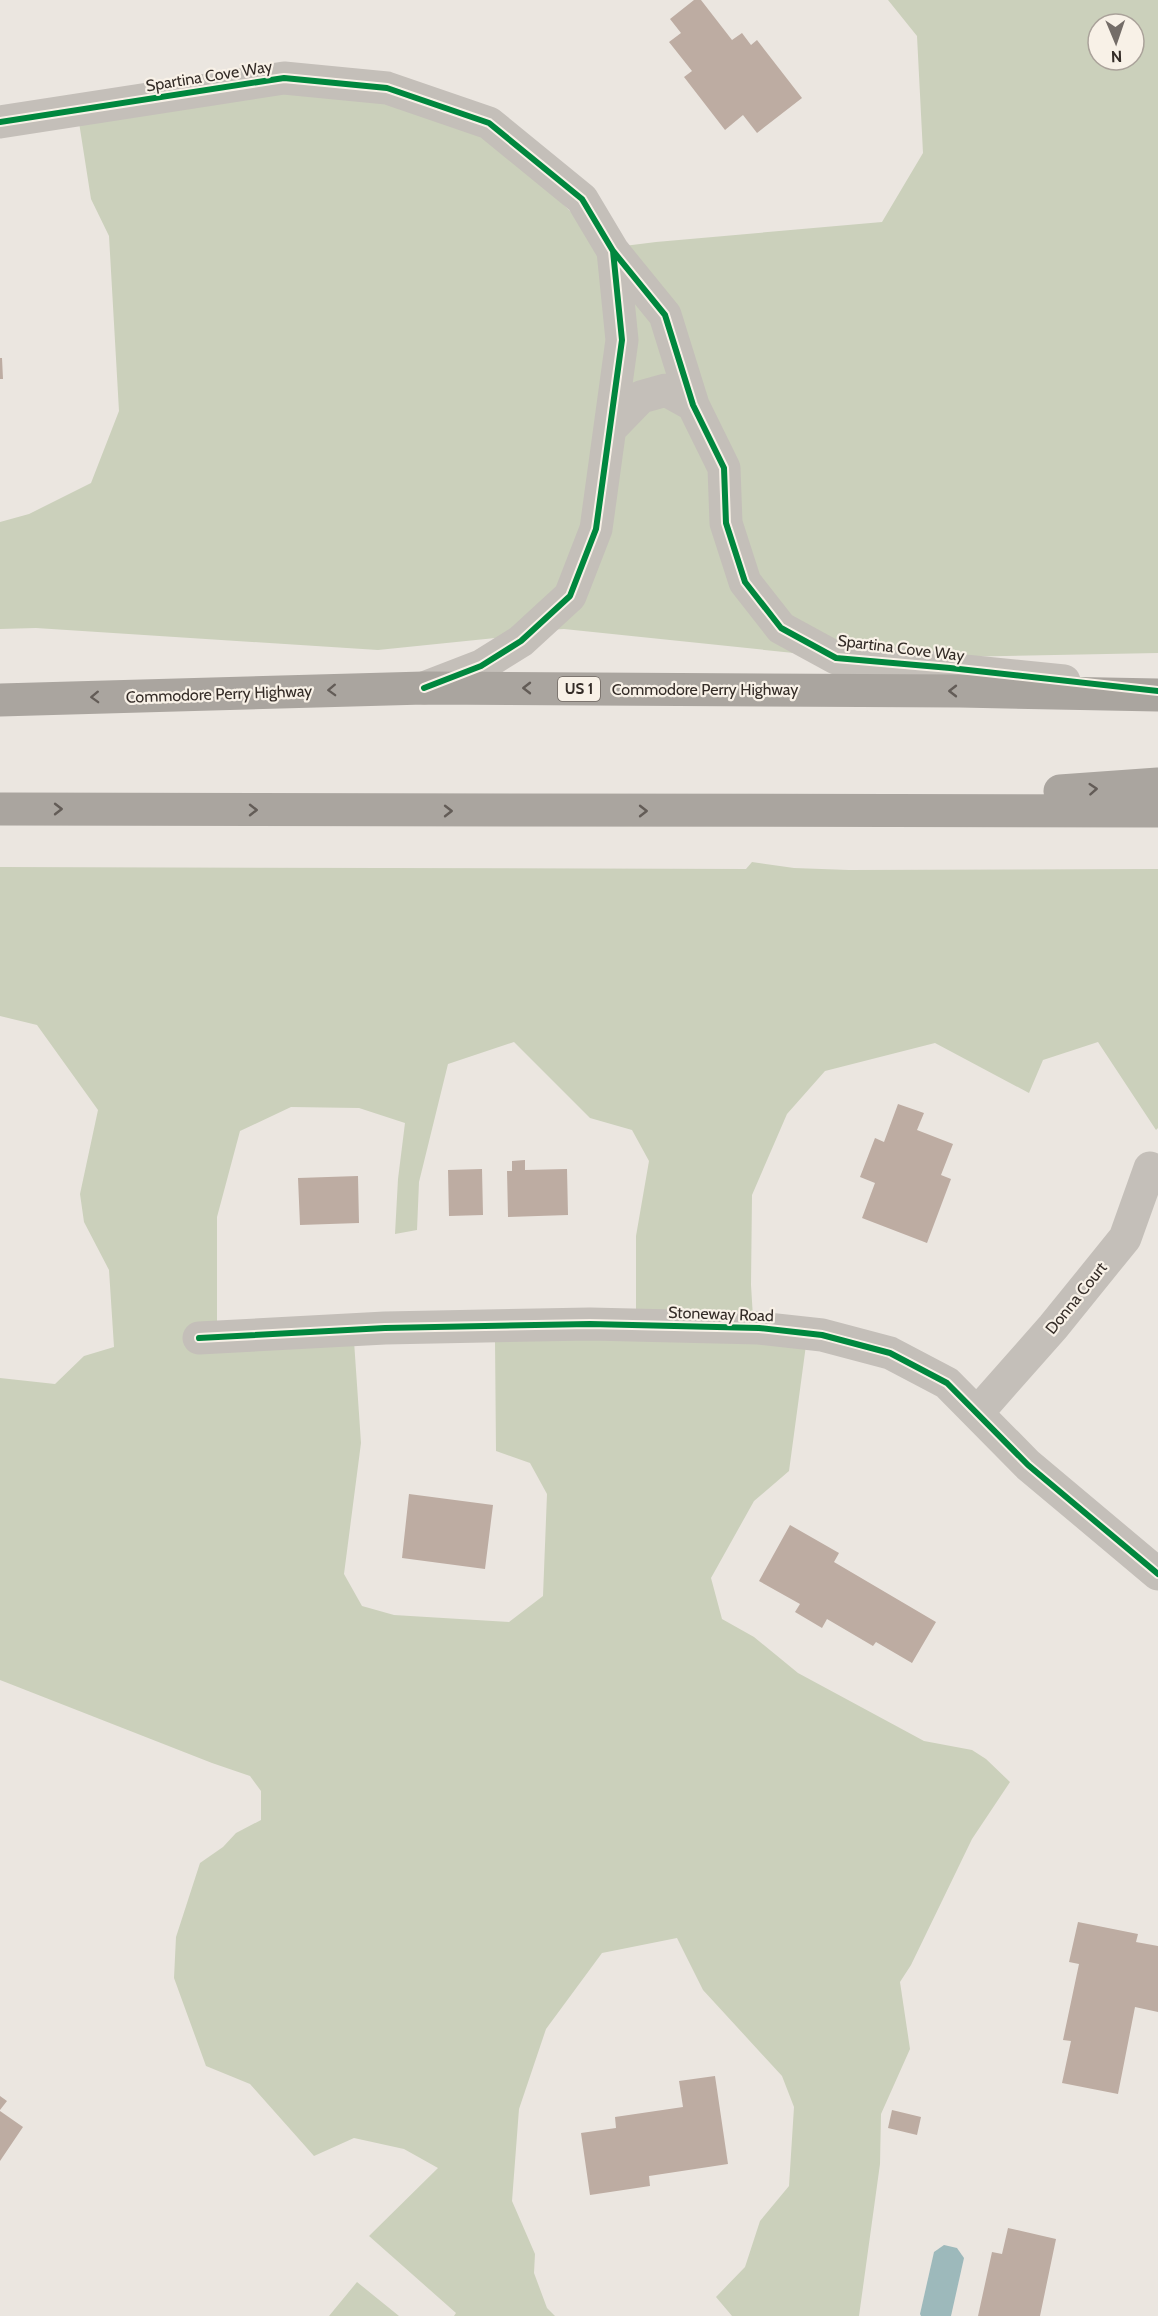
<svg xmlns="http://www.w3.org/2000/svg" width="1158" height="2316" viewBox="0 0 1158 2316" font-family="Cabin,sans-serif">
<style>
.green{fill:#cbd0bb;fill-rule:evenodd}
.water{fill:#9db9bb}
.building{fill:#bdaca2}
.lines{fill:none;stroke-linecap:round;stroke-linejoin:round}
.minor{stroke:#c4bfb9;stroke-width:33}
.highway{stroke:#aaa59f;stroke-width:33}
.cycleway-casing{stroke:#f8f1e7;stroke-width:10}
.cycleway{stroke:#00873e;stroke-width:6}
.oneway{stroke:#635c57}
.labels{text-anchor:middle;dominant-baseline:central;stroke-width:4.5;stroke-linejoin:round;paint-order:stroke}
.shield{fill:#f8f1e7;stroke:#6f6761;stroke-width:1.5}
.shield-label{font-size:15px;font-weight:bold;fill:#342c27}
.street-label{font-size:16px;fill:#342c27;stroke:#f8f1e7}
</style>
<rect width="100%" height="100%" fill="#ebe6e0"/>
<!-- green -->
<path class="green" d="M888 0H1158V653L852 659 564 629 529 631 515 636 378 650 36 628 0 629V522L29 514 91 483 119 411 109 236 91 199 78 116 348 85 484 127 608 248 656 242 882 222 923 153 917 36ZM1098 24H1134V60H1098Z
M752 862 794 868 849 870 1158 869V1128L1156 1130 1098 1042 1043 1060 1029 1093 935 1043 825 1071 787 1114 752 1195 751 1285 754 1334 806 1345 789 1471 754 1501 711 1578 722 1619 754 1637 798 1673 924 1741 972 1750 986 1759 1010 1782 972 1839 911 1965 900 1982 910 2049 881 2114 880 2164 859 2316H732L716 2297 745 2267 760 2221 789 2186 794 2107 782 2076 703 1990 677 1938 602 1953 546 2029 519 2109 512 2201 535 2254 534 2273 547 2308 555 2316H454L456 2313 369 2236 438 2168 404 2149 354 2138 314 2156 250 2084 206 2066 174 1978 176 1937 200 1863 223 1847 236 1833 261 1820V1791L250 1776 212 1763 0 1680V1378L55 1384 84 1356 114 1347 109 1270 84 1222 80 1194 98 1110 37 1025 0 1016V867L746 869ZM514 1042 590 1118 632 1130 649 1161 636 1236V1333L495 1340 496 1451 530 1463 547 1494 543 1596 509 1622 394 1615 362 1606 344 1574 361 1443 354 1341 217 1343V1217L240 1131 291 1107 359 1108 405 1123 398 1179 395 1234 417 1230 419 1182 448 1064Z
M357 2282 399 2316H329Z"/>
<!-- water -->
<path class="water" d="M944 2245 957 2248 964 2258 951 2316H921L920 2314 934 2252Z"/>
<!-- building -->
<path class="building" d="M694 0H701L732 40 742 33 751 45 757 40 802 98 757 133 743 115 725 130 684 77 692 71 669 42 681 33 670 19Z
M0 358H2L3 379H0Z
M898 1104 924 1113 917 1130 953 1144 941 1175 951 1179 927 1243 862 1218 875 1183 860 1177 875 1138 884 1142Z
M525 1160V1170L567 1169 568 1215 508 1217 507 1171H512V1161Z
M482 1169 483 1215 449 1216 448 1170Z
M358 1176 359 1223 300 1225 298 1178Z
M409 1494 493 1505 485 1569 402 1558Z
M790 1525 839 1553 834 1562 936 1622 912 1663 876 1642 873 1646 827 1619 822 1628 795 1612 800 1604 759 1581Z
M1078 1922 1138 1934 1136 1942 1158 1946V2012L1135 2007 1118 2094 1062 2083 1071 2041 1063 2040 1079 1964 1069 1962Z
M715 2076 728 2164 649 2176 650 2186 590 2195 581 2133 616 2128 615 2117 683 2107 679 2081Z
M0 2096 7 2101 0 2110Z
M892 2110 921 2117 917 2135 888 2128Z
M0 2111 23 2127 0 2161Z
M1008 2228 1056 2239 1040 2316H978L992 2252 1002 2254Z"/>
<g class="lines">
<!-- minor -->
<path class="minor" d="M0 122 284 78 387 88 489 123 582 199 613 251
M610 429 641 397 666 390 693 405
M424 688 481 666 521 641 570 596 596 529 622 340 613 251 665 315 693 405 724 468 726 523 745 582 781 628 836 658 1064 681
M199 1338 385 1328 590 1324 759 1328 822 1335 890 1353 947 1383 1028 1465 1158 1574
M978 1412 1053 1327 1125 1238 1150 1168"/>
<!-- highway -->
<path class="highway" d="M0 700 424 688 960 691 1158 695
M1060 791 1158 784
M0 809 1158 811"/>
<defs>
<path id="cycleway" d="M0 122 284 78 387 88 489 123 582 199 613 251
M424 688 481 666 521 641 570 596 596 529 622 340 613 251 665 315 693 405 724 468 726 523 745 582 781 628 836 658 950 668 1158 691
M199 1338 385 1328 590 1324 759 1328 822 1335 890 1353 947 1383 1028 1465 1158 1574"/>
</defs>
<!-- cycleway casing -->
<use href="#cycleway" class="cycleway-casing"/>
<!-- cycleway -->
<use href="#cycleway" class="cycleway"/>
</g>
<!-- one-way arrows -->
<defs><path id="oneway-chevron" d="M-2-3.5L2.5 0L-2 3.5" fill="none" stroke-width="1.6" stroke-linecap="round" stroke-linejoin="round" transform="scale(1.5)"/></defs>
<g class="oneway">
<use href="#oneway-chevron" transform="translate(527 688) rotate(-180)"/>
<use href="#oneway-chevron" transform="translate(332 690) rotate(178)"/>
<use href="#oneway-chevron" transform="translate(953 691) rotate(-180)"/>
<use href="#oneway-chevron" transform="translate(95 697) rotate(178)"/>
<use href="#oneway-chevron" transform="translate(1093 789) rotate(-4)"/>
<use href="#oneway-chevron" transform="translate(58 809)"/>
<use href="#oneway-chevron" transform="translate(253 810)"/>
<use href="#oneway-chevron" transform="translate(448 811)"/>
<use href="#oneway-chevron" transform="translate(643 811)"/>
</g>
<g class="labels">
<!-- shield labels -->
<rect class="shield" x="558" y="677" width="42" height="24" rx="4.5"/>
<g class="shield-label">
<text x="579" y="689">US 1</text>
</g>
<!-- street labels -->
<g class="street-label">
<text transform="translate(209 76) rotate(-9)">Spartina Cove Way</text>
<text transform="translate(901 648) rotate(7)">Spartina Cove Way</text>
<text x="705" y="689">Commodore Perry Highway</text>
<text transform="translate(219 694) rotate(-2)">Commodore Perry Highway</text>
<text transform="translate(1076 1298) rotate(-51)">Donna Court</text>
<text transform="translate(721 1314) rotate(2)">Stoneway Road</text>
</g>
</g>
<!-- north arrow -->
<g transform="translate(1116 42) rotate(178)"><circle r="28" fill="#f8f1e7" stroke="#aaa29a" stroke-width="1.5"/>
<path d="M0-4.5L10 22L0 15L-10 22Z" fill="#746d68"/>
<text y="-9" font-size="16" font-weight="bold" text-anchor="middle" fill="#342c27">N</text>
</g>
</svg>
